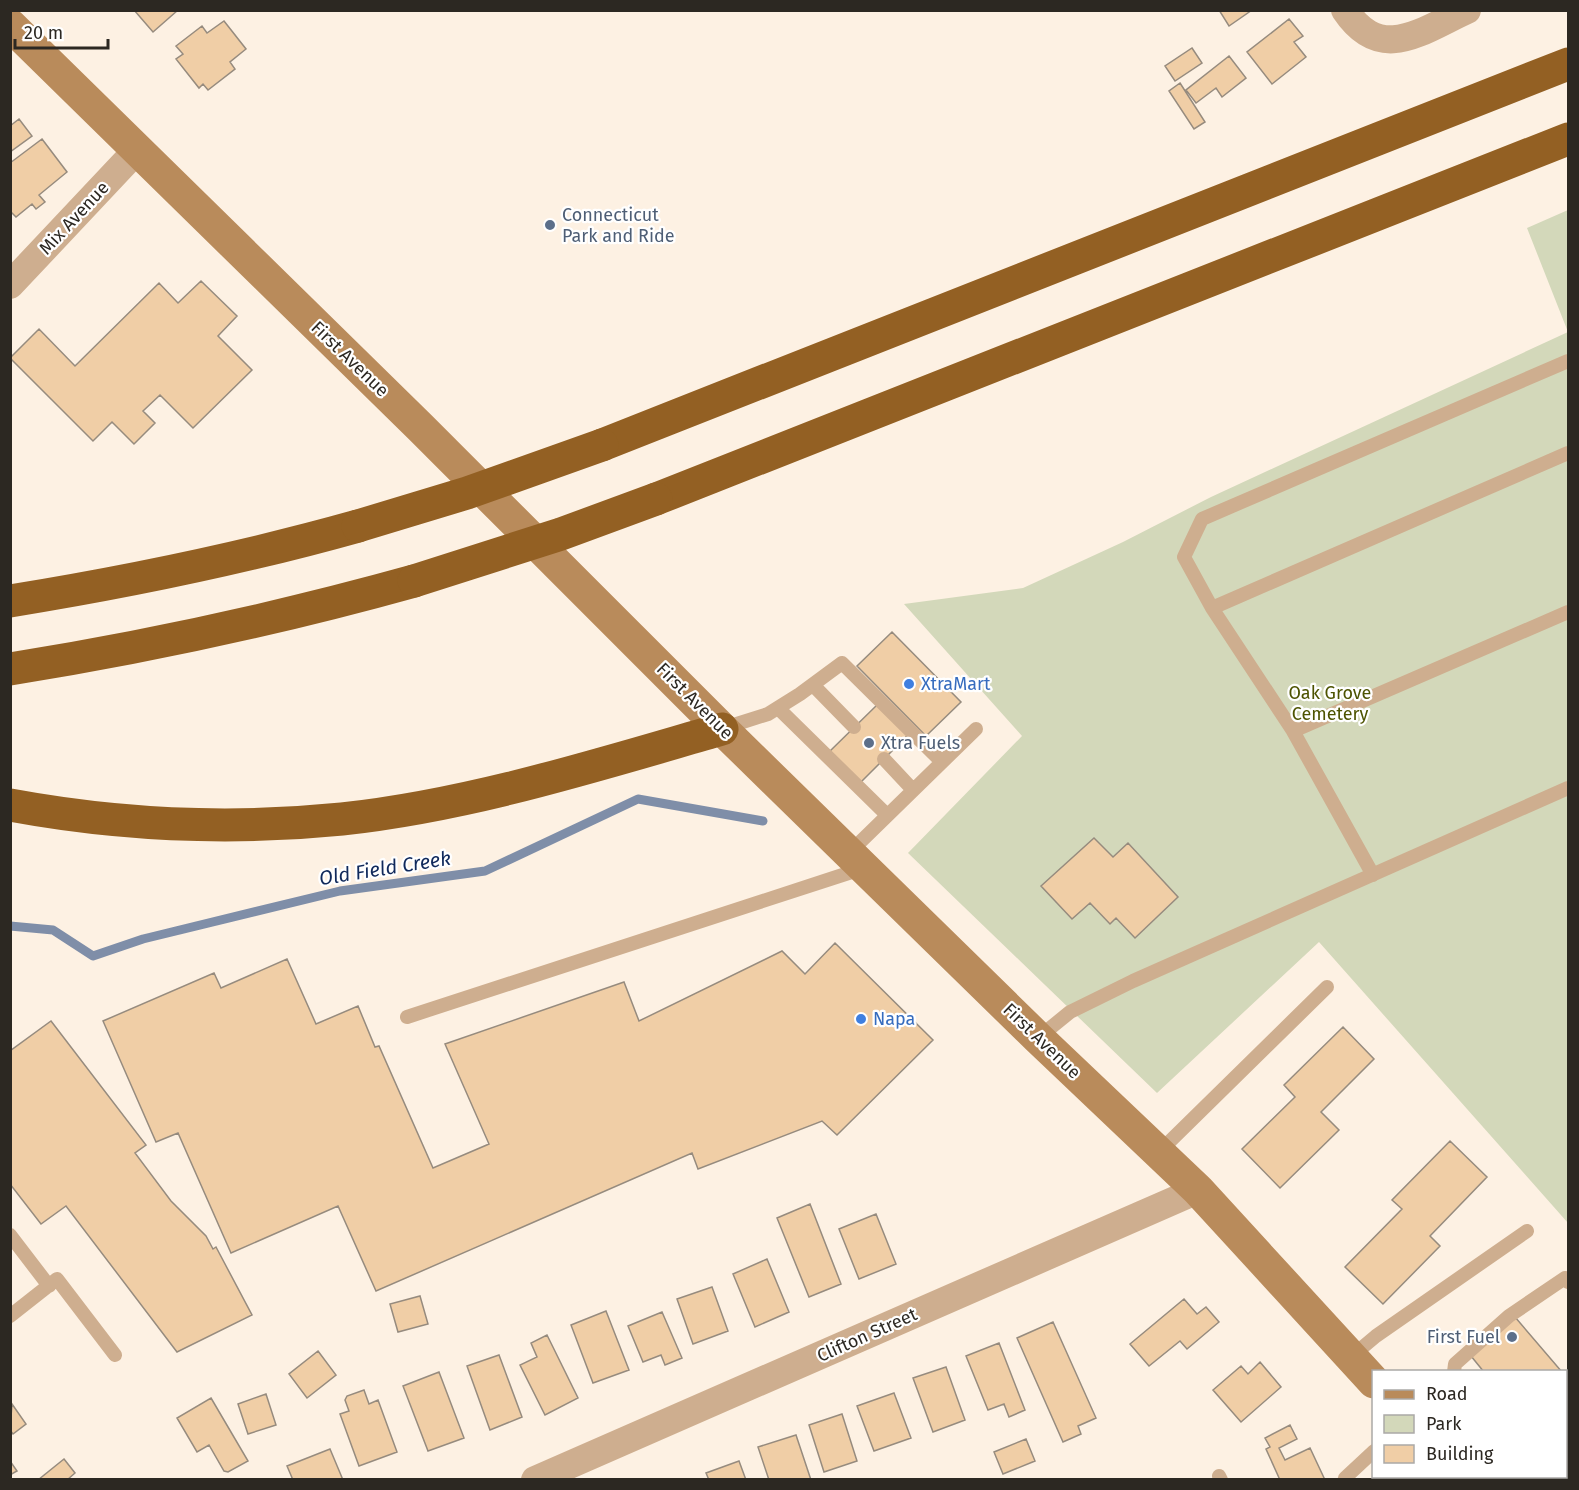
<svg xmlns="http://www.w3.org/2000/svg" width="1579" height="1490" viewBox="0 0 1579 1490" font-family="'Fira Sans',sans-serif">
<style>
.green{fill:#d3d8ba}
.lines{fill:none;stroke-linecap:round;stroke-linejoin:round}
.stream{stroke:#7f8ea8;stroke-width:9}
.building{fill:#f0cea6;stroke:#968b7e;stroke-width:1.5}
.lane{stroke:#ceae8f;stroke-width:14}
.street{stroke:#ceae8f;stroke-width:28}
.secondary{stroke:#b98b5b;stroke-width:33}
.highway{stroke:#936023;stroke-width:33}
.highway-bridge{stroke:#936023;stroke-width:33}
.service-dot{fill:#5c6f8a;stroke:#fff;stroke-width:2}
.shop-dot{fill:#3f7fe0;stroke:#fff;stroke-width:2}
.labels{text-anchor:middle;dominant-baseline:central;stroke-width:4.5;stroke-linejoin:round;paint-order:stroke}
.service-label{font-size:18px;fill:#4e5e75;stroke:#fff;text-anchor:start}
.street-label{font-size:18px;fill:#2c2822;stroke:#fff}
.shop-label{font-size:18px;fill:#366cbe;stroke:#fff;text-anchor:start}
.park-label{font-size:18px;fill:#4d5301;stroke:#fff}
.water-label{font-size:20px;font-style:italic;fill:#10295b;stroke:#fff}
</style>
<rect width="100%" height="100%" fill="#fdf1e3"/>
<!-- green -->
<path class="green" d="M1568 210V1223L1319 942 1157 1093 908 853 1022 736 904 604 1023 588 1123 542 1211 497 1568 332 1527 228Z"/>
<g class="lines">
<!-- stream -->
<path class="stream" d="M10 926 53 930 93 956 143 939 340 891 485 871 638 799 763 821"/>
</g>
<!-- building -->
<path class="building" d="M134 10H178L153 32Z
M1219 10H1252L1229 26Z
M1289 19 1303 36 1294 42 1306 57 1272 84 1247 52Z
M224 21 246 49 230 62 235 69 208 90 203 84 199 88 176 59 183 54 176 46 202 26 207 33Z
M1192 48 1202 63 1175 81 1165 66Z
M1229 56 1246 78 1222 97 1216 88 1196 103 1186 90Z
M1180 83 1205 122 1194 129 1169 91Z
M19 119 32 136 10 152V126Z
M42 139 67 172 39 195 45 202 36 209 32 204 16 217 10 211V163Z
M201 281 237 316 218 336 252 370 193 428 160 395 143 411 155 423 134 444 112 422 93 441 10 358 39 329 75 366 159 283 178 303Z
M892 632 961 702 926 736 857 666Z
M878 704 908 735 860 783 829 752Z
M1094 838 1113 857 1128 843 1178 897 1135 938 1116 918 1110 924 1090 903 1072 919 1041 886Z
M835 943 933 1040 837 1135 822 1121 698 1169 692 1153 376 1291 338 1206 231 1253 178 1133 156 1142 103 1021 214 973 221 988 287 959 316 1024 358 1006 375 1047 379 1046 433 1168 489 1144 445 1044 624 982 639 1021 782 951 805 974Z
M51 1021 146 1145 135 1153 171 1201 206 1236 213 1249 216 1247 252 1315 177 1352 66 1206 41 1224 10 1184V1051Z
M1343 1027 1374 1059 1321 1112 1339 1130 1280 1188 1242 1149 1295 1097 1284 1085Z
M1450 1141 1487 1177 1430 1236 1440 1246 1383 1304 1345 1267 1402 1209 1392 1200Z
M810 1204 841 1284 809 1297 777 1218Z
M876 1214 896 1264 859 1279 839 1229Z
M767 1259 789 1312 755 1327 733 1274Z
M712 1287 728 1331 693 1344 677 1299Z
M420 1296 428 1324 398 1332 390 1304Z
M1184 1299 1197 1314 1206 1307 1219 1322 1187 1349 1180 1341 1149 1366 1130 1344Z
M606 1311 629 1370 593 1383 571 1325Z
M662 1312 682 1358 665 1365 661 1355 643 1362 628 1326Z
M1515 1317 1562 1372H1484L1471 1356Z
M1053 1322 1096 1418 1078 1426 1081 1434 1063 1442 1017 1338Z
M547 1335 578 1398 545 1415 520 1365 537 1357 531 1343Z
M999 1343 1025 1410 1009 1417 1004 1404 988 1410 966 1356Z
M318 1351 336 1375 307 1398 289 1374Z
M499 1355 522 1417 490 1430 467 1366Z
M1260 1362 1281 1387 1241 1422 1213 1390 1241 1366 1248 1374Z
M946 1367 965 1420 933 1432 913 1378Z
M439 1372 464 1438 428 1451 403 1386Z
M1566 1375 1568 1378V1468L1566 1465Z
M364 1390 369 1404 378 1400 397 1452 359 1466 340 1414 349 1411 345 1400 347 1396Z
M894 1393 911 1438 874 1451 857 1406Z
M266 1394 276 1425 248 1434 238 1404Z
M211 1398 248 1461 228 1472 224 1471 209 1445 197 1452 177 1418Z
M12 1404 26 1424 13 1434 10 1430Z
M842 1414 857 1461 824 1472 809 1425Z
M1290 1425 1297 1439 1279 1448 1285 1460 1310 1448 1325 1480H1280L1266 1449 1270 1447 1265 1438Z
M796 1435 811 1480H769L758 1447Z
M1026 1439 1035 1461 1003 1474 994 1452Z
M330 1449 343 1480H293L287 1466Z
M64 1459 75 1473 67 1480H38Z
M10 1461 17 1471 10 1475Z
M739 1461 746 1480H709L706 1473Z"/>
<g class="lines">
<!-- lane -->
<path class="lane" d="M1212 608 1184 557 1202 519 1568 361
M813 685 854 727
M778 708 887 815
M724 728 768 714 800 694 842 663 942 762
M1293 731 1212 608 1568 453
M884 759 913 790
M850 852 976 729
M1373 875 1293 731 1568 612
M407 1017 864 868
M1038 1038 1070 1012 1133 981 1568 788
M1158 1153 1327 987
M10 1235 49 1286
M10 1316 57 1279 115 1355
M1351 1357 1376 1336 1527 1231
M1454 1372 1455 1364 1509 1316 1565 1278 1568 1282
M1219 1476 1221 1480
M1547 1476 1550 1480
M1346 1480 1345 1478 1374 1451
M1513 1480 1516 1476"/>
<!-- street -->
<path class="street" d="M1345 10C1381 64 1421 31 1467 10
M10 285 137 150
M535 1480 1198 1190"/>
<!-- secondary -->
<path class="secondary" d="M10 25 420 427 722 729 1038 1038 1198 1190 1374 1382
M1453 1476 1455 1480"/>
<!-- highway -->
<path class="highway" d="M602 445 1568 64
M656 499 1568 139
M10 601C127 582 244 558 358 526
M10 669C147 647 281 618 414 581
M10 805C118 825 233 830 342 819 471 805 597 765 722 729"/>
<!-- highway-bridge -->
<path class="highway-bridge" d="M358 526 467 493 602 445
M414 581 561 534 656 499"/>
</g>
<!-- markers -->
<g class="service-dot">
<circle cx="550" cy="225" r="6"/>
<circle cx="869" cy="743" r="6"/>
<circle cx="1512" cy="1337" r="6"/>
</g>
<g class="shop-dot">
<circle cx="909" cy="684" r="6"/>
<circle cx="861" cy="1019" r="6"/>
</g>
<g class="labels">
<!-- service labels -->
<g class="service-label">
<text x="562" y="215">Connecticut<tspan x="562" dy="21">Park and Ride</tspan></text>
<text x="881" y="743">Xtra Fuels</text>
<text x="1500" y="1337" text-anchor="end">First Fuel</text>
</g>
<!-- street labels -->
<g class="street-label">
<text transform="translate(74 218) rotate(-47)">Mix Avenue</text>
<text transform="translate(350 359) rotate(44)">First Avenue</text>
<text transform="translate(695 701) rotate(45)">First Avenue</text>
<text transform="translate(1042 1041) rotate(44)">First Avenue</text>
<text transform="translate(867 1335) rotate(-24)">Clifton Street</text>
</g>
<!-- shop labels -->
<g class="shop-label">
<text x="921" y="684">XtraMart</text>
<text x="873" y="1019">Napa</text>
</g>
<!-- park labels -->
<g class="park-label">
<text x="1330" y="693">Oak Grove<tspan x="1330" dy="21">Cemetery</tspan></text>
</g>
<!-- water labels -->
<g class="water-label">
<text transform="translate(385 868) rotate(-9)">Old Field Creek</text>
</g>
</g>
<!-- border -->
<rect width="1579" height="1490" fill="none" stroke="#2c2822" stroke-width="24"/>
<!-- legend -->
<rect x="1372" y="1370" width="195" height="108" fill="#ffffff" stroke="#aba9a7" stroke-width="1.5"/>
<rect x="1384" y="1390" width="30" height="9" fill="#b98b5b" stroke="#aba9a7" stroke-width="1.5"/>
<text x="1426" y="1400" font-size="18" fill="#2c2822">Road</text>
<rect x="1384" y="1415" width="30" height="18" fill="#d3d8ba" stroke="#aba9a7" stroke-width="1.5"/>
<text x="1426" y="1430" font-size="18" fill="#2c2822">Park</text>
<rect x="1384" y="1445" width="30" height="18" fill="#f0cea6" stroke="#aba9a7" stroke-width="1.5"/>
<text x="1426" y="1460" font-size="18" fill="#2c2822">Building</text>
<!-- scale -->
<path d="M15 39v9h93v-9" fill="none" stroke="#2c2822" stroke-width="3"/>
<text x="24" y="39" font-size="18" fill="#2c2822" stroke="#ffffff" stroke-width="4.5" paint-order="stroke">20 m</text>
</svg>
